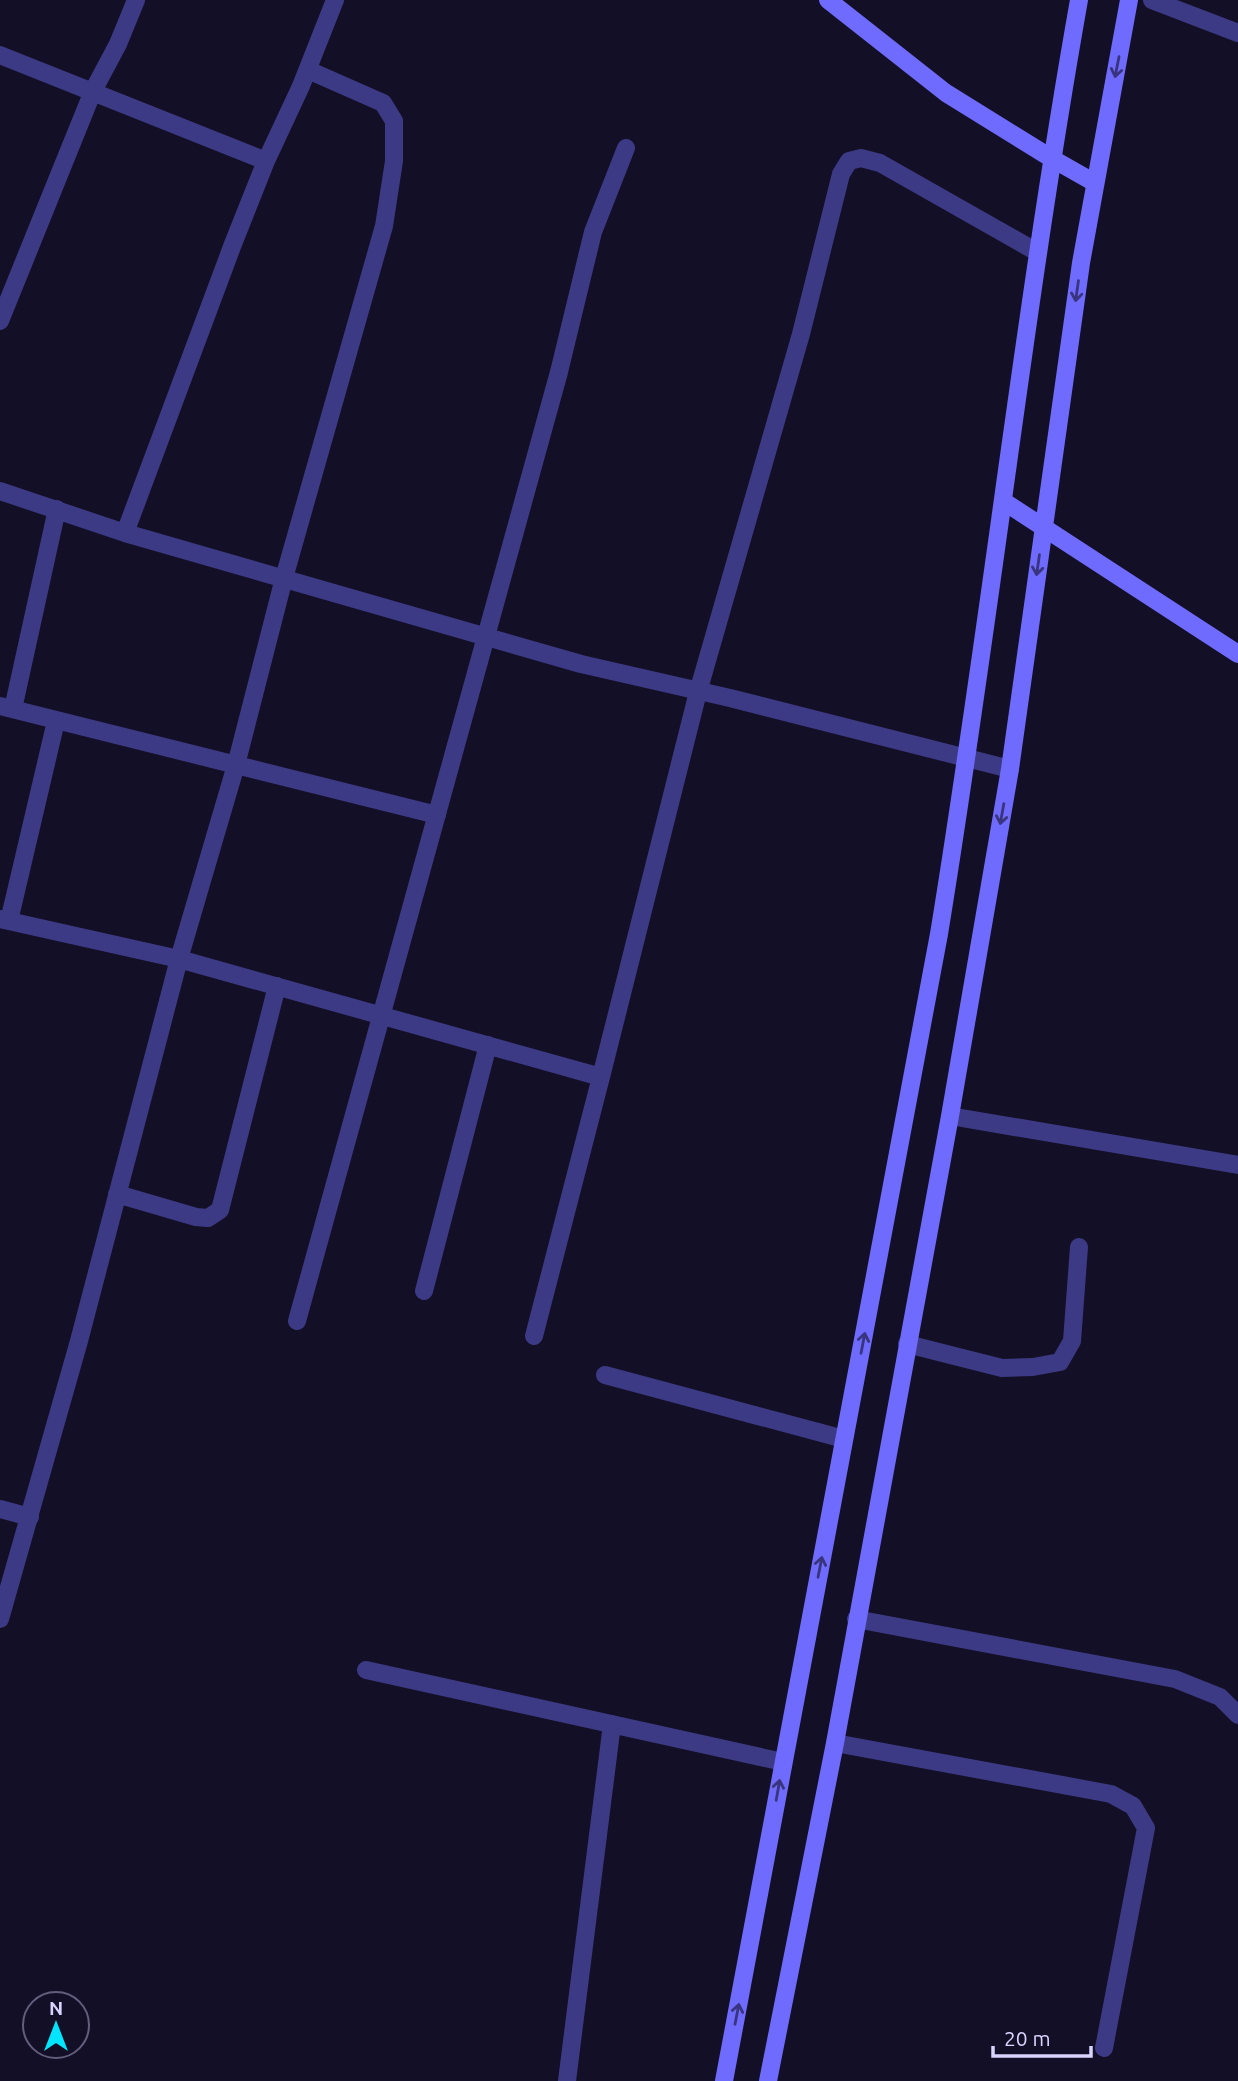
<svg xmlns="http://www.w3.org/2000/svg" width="1238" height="2081" viewBox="0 0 1238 2081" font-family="Ubuntu,sans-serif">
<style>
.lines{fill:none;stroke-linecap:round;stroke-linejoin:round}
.lane{stroke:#3d3a85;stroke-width:18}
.street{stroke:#3d3a85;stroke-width:18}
.secondary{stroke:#6f6bff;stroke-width:18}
.oneway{stroke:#38347d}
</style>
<rect width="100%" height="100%" fill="#130f26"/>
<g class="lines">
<!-- lane -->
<path class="lane" d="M1152 0 1238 33
M950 1116 1238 1165
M907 1344 1002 1368 1033 1367 1060 1362 1072 1341 1079 1247
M605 1375 844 1439
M0 1509 30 1517
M856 1619 1175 1679 1220 1697 1238 1715
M366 1670 783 1762
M835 1743 1111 1794 1133 1806 1146 1828 1104 2048
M567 2081 612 1724"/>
<!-- street -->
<path class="street" d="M0 55 266 161
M0 321 93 91 118 44 136 0
M0 491 125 533 581 664 730 698 1010 769
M125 533 233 244 266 161 301 86 335 0
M0 706 437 815
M13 709 57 509
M0 919 179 959 601 1077 698 692 801 334 841 174 849 161 861 158 880 163 1037 252
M9 921 56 721
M117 1194 196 1217 208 1218 220 1210 277 986
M424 1291 488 1045
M297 1321 559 372 593 232 626 148
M534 1336 601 1077
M0 1619 79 1341 179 959 236 765 284 578 384 226 394 161V121L383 103 308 70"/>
<!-- secondary -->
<path class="secondary" d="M828 0 946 93 1051 158 1095 183
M1003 501 1238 654
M724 2081 939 934C990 623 1024 310 1079 0
M768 2081 835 1743 950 1116 1010 769 1081 263 1129 0"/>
</g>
<!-- one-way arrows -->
<defs><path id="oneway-shaft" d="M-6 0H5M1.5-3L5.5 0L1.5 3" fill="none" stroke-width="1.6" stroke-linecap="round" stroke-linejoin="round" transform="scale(1.75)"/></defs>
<g class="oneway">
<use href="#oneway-shaft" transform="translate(1117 67) rotate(101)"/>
<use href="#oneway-shaft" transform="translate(1077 291) rotate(98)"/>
<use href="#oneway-shaft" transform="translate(1038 565) rotate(98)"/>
<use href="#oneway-shaft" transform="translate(1002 814) rotate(100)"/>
<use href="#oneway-shaft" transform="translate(863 1343) rotate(-79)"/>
<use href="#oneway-shaft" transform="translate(820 1567) rotate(-79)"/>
<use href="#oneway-shaft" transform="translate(778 1790) rotate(-80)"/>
<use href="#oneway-shaft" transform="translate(737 2014) rotate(-79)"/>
</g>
<!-- north arrow -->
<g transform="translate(56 2025)"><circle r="33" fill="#130f26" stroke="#625e7d" stroke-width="2"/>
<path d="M0-5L12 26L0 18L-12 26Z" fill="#00e5ff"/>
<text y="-10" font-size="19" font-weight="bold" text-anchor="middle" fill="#d9d4ff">N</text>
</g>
<!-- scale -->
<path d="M993 2046v10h98v-10" fill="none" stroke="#d9d4ff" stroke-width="3.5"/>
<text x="1004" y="2046" font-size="21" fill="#d9d4ff" stroke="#130f26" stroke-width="5" paint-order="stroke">20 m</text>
</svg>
